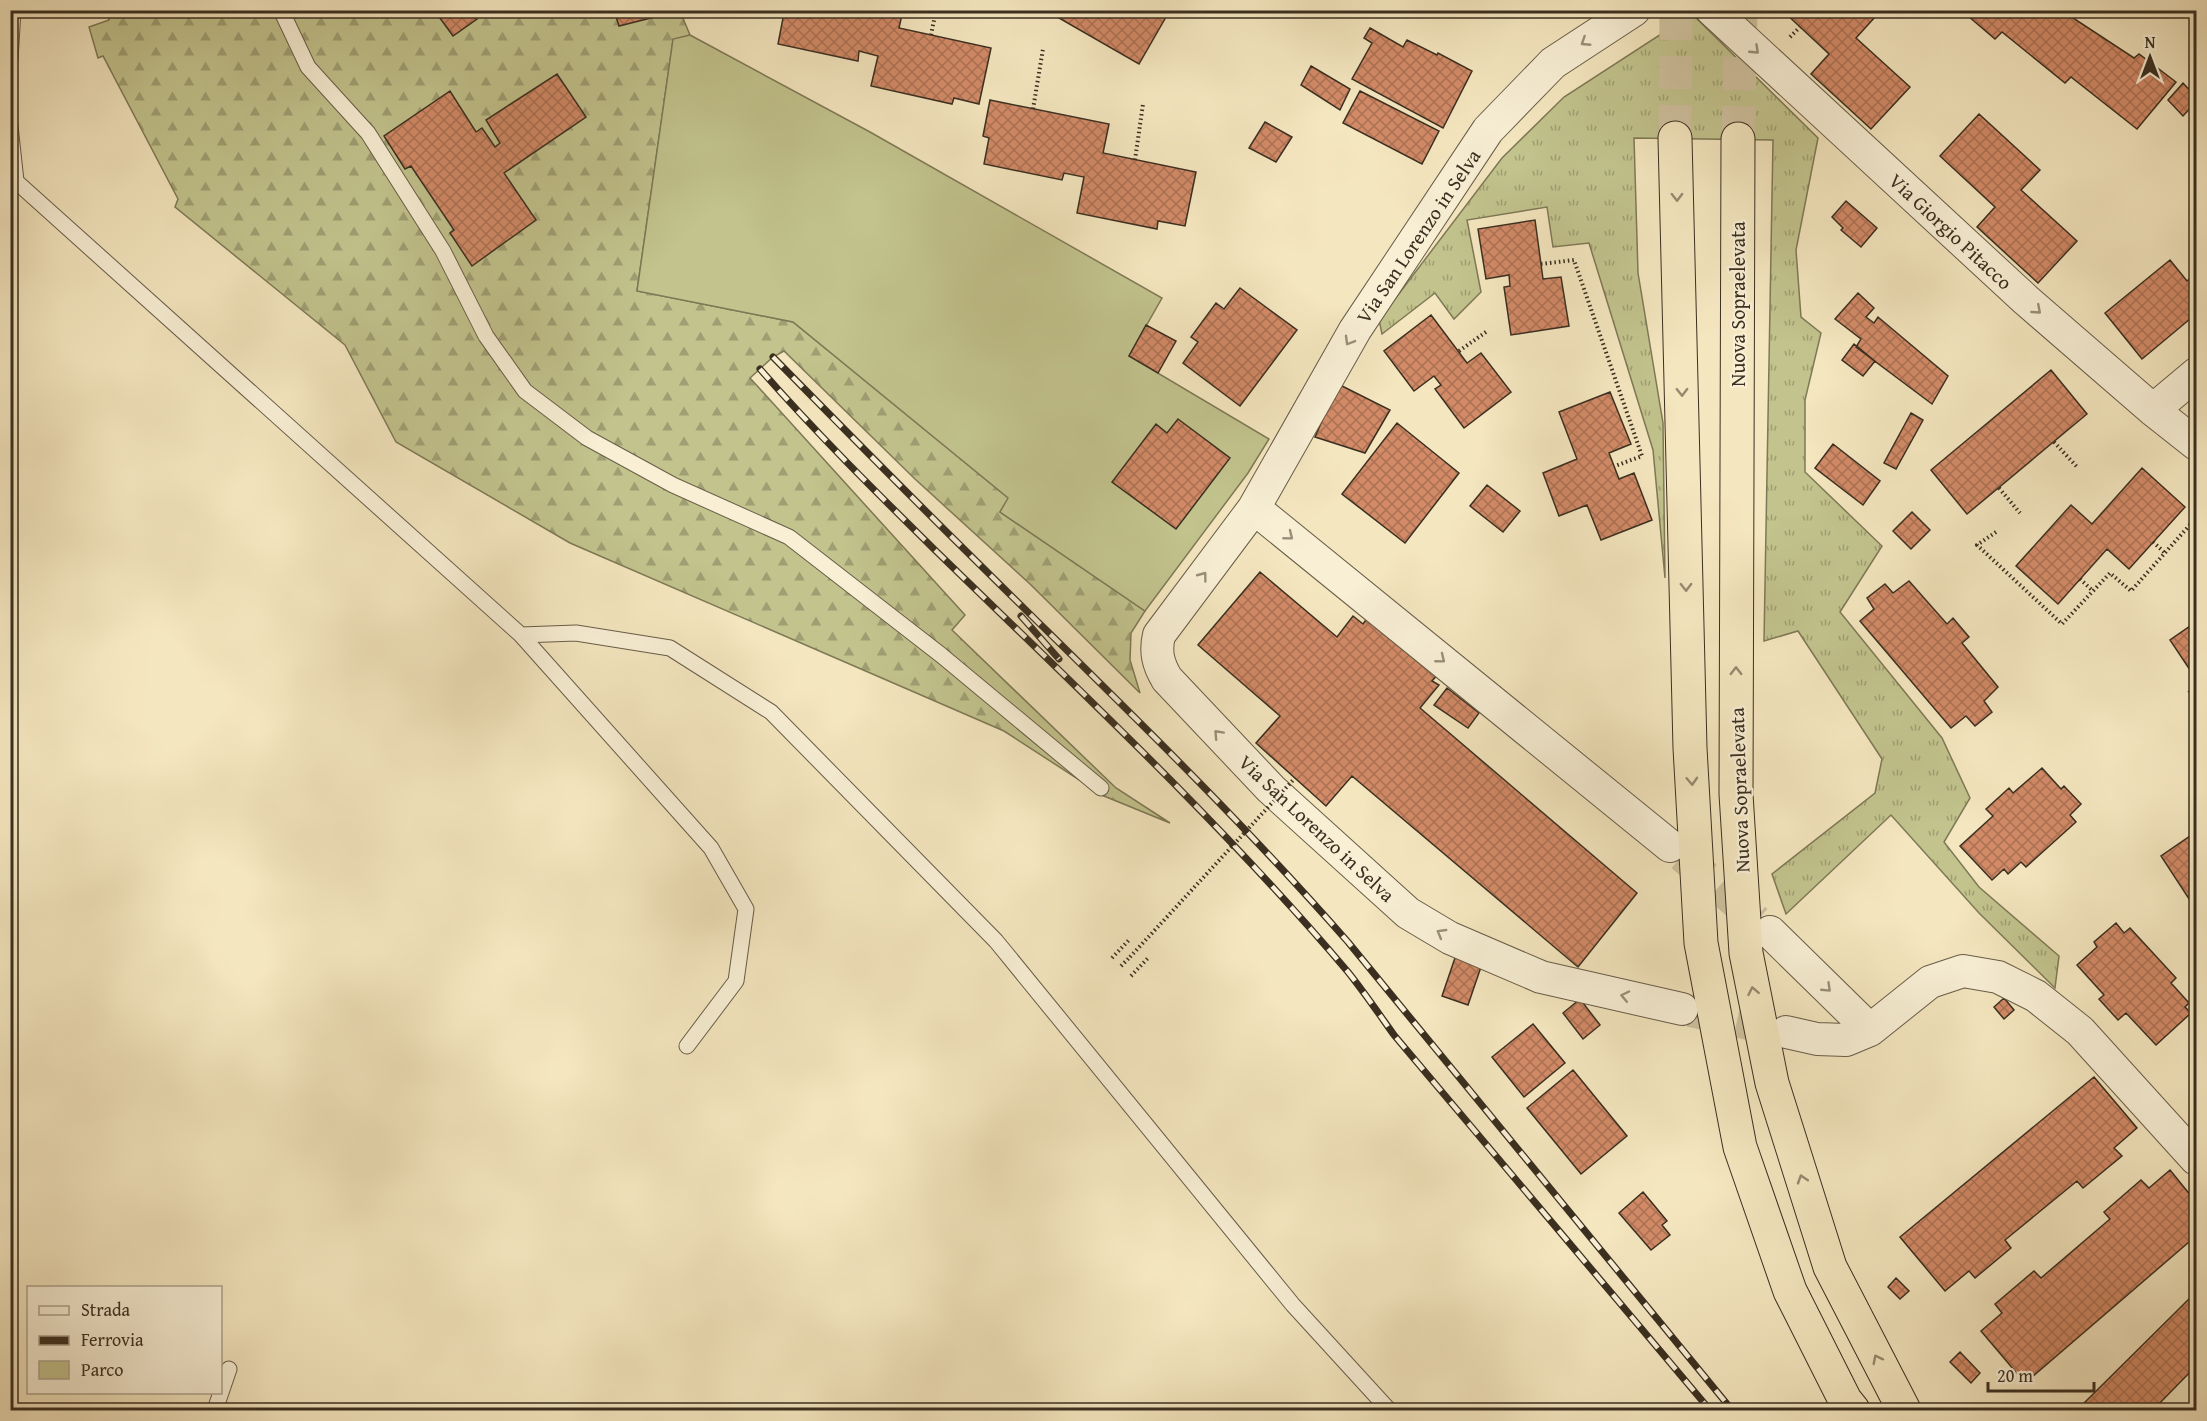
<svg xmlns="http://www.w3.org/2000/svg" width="2207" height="1421" viewBox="0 0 2207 1421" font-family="'Gentium Book Plus',serif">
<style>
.grass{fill:url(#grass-tufts);stroke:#7e7956;stroke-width:1.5}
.forest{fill:url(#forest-firs);stroke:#7e7956;stroke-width:1.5}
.park{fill:#c2c38d;stroke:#7e7956;stroke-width:1.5}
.building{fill:url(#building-cross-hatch);stroke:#3a2f20;stroke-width:1.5}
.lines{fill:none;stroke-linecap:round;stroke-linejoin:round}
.street-tunnel{stroke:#cfc19f;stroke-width:32;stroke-dasharray:32 16;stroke-linecap:butt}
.highway-tunnel{stroke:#cfc19f;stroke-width:33;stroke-dasharray:33 16;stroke-linecap:butt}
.lane-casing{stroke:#685d48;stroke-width:17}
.street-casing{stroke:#685d48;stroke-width:34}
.highway-casing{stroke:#3a2f20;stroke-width:35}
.path{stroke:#3a2f20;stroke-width:4;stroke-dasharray:1.5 3;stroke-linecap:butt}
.lane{stroke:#f8efd5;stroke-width:15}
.street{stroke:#f8efd5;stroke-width:32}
.highway{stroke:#f4e6bf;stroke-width:33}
.rail-casing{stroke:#3a2f20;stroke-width:7}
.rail{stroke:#f8efd5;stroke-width:4.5;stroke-dasharray:14;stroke-linecap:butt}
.path-bridge{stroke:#3a2f20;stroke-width:4;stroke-dasharray:1.5 3;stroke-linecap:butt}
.oneway{stroke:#998f7a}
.oneway2{stroke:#978a70}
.labels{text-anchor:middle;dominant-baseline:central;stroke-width:4.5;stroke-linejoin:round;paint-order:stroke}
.street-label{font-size:20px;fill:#3a2f20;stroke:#f8efd5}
</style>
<defs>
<pattern id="grass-tufts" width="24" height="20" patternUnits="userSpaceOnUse" patternTransform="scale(1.5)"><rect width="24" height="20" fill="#c2c38d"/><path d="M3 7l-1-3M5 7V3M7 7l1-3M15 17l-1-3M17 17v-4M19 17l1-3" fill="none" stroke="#9f9f73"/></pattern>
<pattern id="forest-firs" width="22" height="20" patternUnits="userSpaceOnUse" patternTransform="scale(1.5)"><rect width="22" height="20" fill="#c2c38d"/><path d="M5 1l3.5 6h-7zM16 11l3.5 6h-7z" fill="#9f9f73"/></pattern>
<pattern id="building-cross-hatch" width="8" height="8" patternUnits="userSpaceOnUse" patternTransform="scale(1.5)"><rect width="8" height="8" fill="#d28a67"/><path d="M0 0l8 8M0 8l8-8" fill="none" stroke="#ab7154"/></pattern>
</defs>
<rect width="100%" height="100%" fill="#f4e6bf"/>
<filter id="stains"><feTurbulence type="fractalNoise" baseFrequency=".00333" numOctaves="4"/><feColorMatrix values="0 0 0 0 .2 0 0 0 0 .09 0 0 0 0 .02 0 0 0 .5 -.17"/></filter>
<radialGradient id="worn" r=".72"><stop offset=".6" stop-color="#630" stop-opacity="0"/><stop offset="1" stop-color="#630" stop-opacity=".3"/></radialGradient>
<!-- grass -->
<path class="grass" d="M1692 14 1818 138 1796 250 1801 317 1821 333 1805 400V472L1882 546 1840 612 1942 738 1970 798 1944 842 1979 887 2059 956 2055 988 1979 913 1891 815 1786 914 1772 874 1875 793 1882 759 1798 631 1764 641 1773 140 1634 138 1638 273 1663 423 1665 578 1653 450 1589 243 1553 247 1547 207 1467 220 1481 292 1454 319 1435 293 1382 334 1379 320 1502 158 1564 97Z"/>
<!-- forest -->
<path class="forest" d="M107 10 680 11 690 35 673 40 637 291 793 322 1009 498 1000 512 1145 611 1131 633 1130 660 1140 693 1030 584 915 479 784 351 773 357 750 378 965 615 952 630 1116 788 1170 823 1104 796 1004 731 570 543 396 442 345 345 175 207 178 199 103 56 98 58 89 27 109 20Z"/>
<!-- park -->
<path class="park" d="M690 35 870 132 1162 298 1129 356 1269 439 1248 473 1145 611 1000 512 1008 498 793 322 637 291 673 39Z"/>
<!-- building -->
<path class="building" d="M434 10H471L477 19 453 36Z
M614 10H657L659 16 619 26Z
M778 10H903L899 28 991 48 979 104 954 98 952 104 871 86 878 56 859 51 858 61 778 44 784 13Z
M1045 10H1170L1139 64Z
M1782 10H1868L1875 17 1856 38 1910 87 1871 129 1811 74 1829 54Z
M1961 10H2061L2134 58 2139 54 2176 82 2137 129 2071 77 2065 83 2002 32 1995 39Z
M1370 28 1403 47 1407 40 1437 55 1438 53 1472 71 1443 128 1352 79 1372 43 1364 38Z
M1311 66 1350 89 1340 110 1301 85Z
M557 74 586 117 504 173 536 220 472 266 450 233 454 230 411 166 405 169 384 136 450 91 476 132 482 128 495 147 500 143 486 120Z
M2183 83 2196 97V102L2183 116 2168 100Z
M1360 91 1439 131 1422 164 1343 123Z
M990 100 1109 124 1103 153 1196 172 1185 226 1158 221 1157 229 1077 213 1084 177 1064 173 1062 180 984 164 989 138 983 136Z
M1979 114 2040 170 2021 190 2077 241 2038 283 1977 227 1995 207 1940 156Z
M1265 122 1292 137 1276 162 1249 148Z
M1846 201 1877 228 1861 247 1841 230 1843 228 1832 217Z
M1535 220 1543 279 1561 277 1569 326 1511 335 1504 287 1510 286 1509 275 1486 279 1478 229Z
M2170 260 2187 281 2196 273V314L2142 359 2105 313Z
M1240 288 1297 330 1240 406 1183 363 1198 342 1191 337 1216 303 1224 309Z
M1858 293 1874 308 1866 317 1874 323 1878 317 1948 376 1932 404 1856 347 1861 339 1835 319Z
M1431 315 1467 363 1481 353 1511 392 1464 428 1435 389 1441 385 1434 376 1414 391 1384 351Z
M1146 325 1176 341 1158 373 1129 356Z
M1854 344 1875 361 1863 376 1842 360Z
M2051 370 2087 414 1967 514 1931 470Z
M1338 384 1390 410 1365 453 1315 437Z
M1610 392 1631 444 1609 453 1619 479 1634 473 1652 520 1601 540 1587 505 1559 516 1543 473 1577 459 1559 412Z
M1911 413 1923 420 1896 469 1884 463Z
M1178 419 1230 458 1176 529 1112 482 1156 424 1167 433Z
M1397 423 1459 473 1405 543 1342 494Z
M1833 444 1880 481 1863 505 1815 468Z
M2142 468 2185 507 2129 569 2107 549 2058 604 2016 566 2071 505 2092 524Z
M1487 485 1520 511 1503 532 1470 506Z
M1912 512 1930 530 1911 549 1893 531Z
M1260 572 1337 637 1353 616 1363 624 1368 617 1439 673 1432 681 1439 685 1420 708 1637 893 1578 967 1352 776 1326 806 1256 743 1280 716 1198 645Z
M1909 581 1947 624 1953 618 1969 637 1962 643 1998 687 1984 701 1992 712 1975 726 1966 716 1951 728 1860 621 1874 609 1867 598 1885 584 1893 593Z
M2196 622V679L2170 640Z
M1447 688 1479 713 1468 728 1434 705Z
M2042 768 2061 789 2064 786 2081 804 2070 815 2076 822 2026 867 2021 862 2008 874 2004 869 1992 880 1960 846 1993 816 1986 809 2009 788 2013 793Z
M2196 832V898L2191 902 2161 856Z
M2116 923 2124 933 2130 928 2176 978 2171 983 2189 1003 2185 1007 2191 1013 2156 1045 2126 1013 2118 1020 2099 999 2104 995 2077 965 2097 947 2094 942Z
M1456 955 1482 964 1468 1005 1442 996Z
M2004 998 2014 1010 2004 1019 1994 1007Z
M1580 999 1600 1025 1583 1039 1563 1013Z
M1533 1024 1565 1063 1524 1097 1492 1057Z
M1573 1070 1627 1136 1581 1174 1527 1108Z
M2094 1077 2137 1128 2114 1148 2122 1156 2083 1188 2077 1181 2005 1240 2011 1248 1975 1278 1969 1271 1945 1291 1900 1237Z
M2170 1170 2196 1202V1236L2025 1383 1981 1331 2002 1313 1995 1304 2034 1271 2041 1278 2110 1219 2104 1212 2141 1180 2149 1188Z
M1643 1192 1667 1221 1662 1225 1670 1235 1651 1250 1619 1213Z
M1896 1278 1909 1291 1900 1299 1888 1287Z
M2196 1292V1366L2153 1410H2077Z
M1960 1352 1980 1373 1971 1383 1950 1362Z"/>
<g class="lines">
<!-- street-tunnel -->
<path class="street-tunnel" d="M1682 856 1757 921
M1690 1011 1785 1032"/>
<!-- highway-tunnel -->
<path class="highway-tunnel" d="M1675 138 1676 10
M1738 139 1741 10"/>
<defs>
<path id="lane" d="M281 10 308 67 368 133 443 251 486 336 525 391 587 438 673 485 789 537 941 655 1101 788
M10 60 13 10
M10 126 16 181
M10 176 521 635 711 848 746 909 736 981 687 1046
M521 635 576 633 670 648 771 712 996 941 1293 1305 1389 1410
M215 1410 229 1369"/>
<path id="street" d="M1634 10 1553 63 1488 130 1355 330 1254 508 1670 846
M1712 10 2026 300 2153 410 2196 444
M2153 410 2196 374
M1254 508 1159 635C1155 652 1158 664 1167 679L1271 789 1408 913 1450 938 1541 977 1682 1009
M1770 932 1870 1030 1846 1040 1817 1039 1786 1032
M1870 1030 1930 982 1963 971 1998 977 2036 996 2080 1031 2196 1159"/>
<path id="highway" d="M1675 138 1690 748 1701 943 1740 1147 1790 1291 1845 1400 1853 1410
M1738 139 1736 794 1746 953 1772 1083 1830 1267 1904 1410"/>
</defs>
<!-- lane casing -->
<use href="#lane" class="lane-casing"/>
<!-- street casing -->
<use href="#street" class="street-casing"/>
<!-- highway casing -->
<use href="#highway" class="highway-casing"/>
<!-- path -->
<path class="path" d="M931 35 936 10
M1790 37 1800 27
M1033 109 1043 49
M1135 160 1143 104
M1541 264 1574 260 1642 456 1615 466
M1459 351 1486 332
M2054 442 2078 468
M1999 488 2020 513
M1996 532 1977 545 2062 624 2093 591
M2153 542 2165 553
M2080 579 2093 591 2110 573 2131 591 2196 518
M2196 685 2189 690 2196 701
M1112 958 1129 940
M1121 966 1130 957
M1131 976 1149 957"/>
<!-- lane -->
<use href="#lane" class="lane"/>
<!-- street -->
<use href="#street" class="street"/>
<!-- highway -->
<use href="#highway" class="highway"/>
<defs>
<path id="rail" d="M773 357C838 423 903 489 968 553 1097 681 1229 806 1348 942L1732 1410
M760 369C816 433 876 492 937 552 1077 688 1221 822 1348 972 1364 992 1379 1014 1394 1035L1710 1410
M1021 616 1059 659"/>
</defs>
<!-- rail casing -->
<use href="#rail" class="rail-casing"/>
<!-- rail -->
<use href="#rail" class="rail"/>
<!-- path-bridge -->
<path class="path-bridge" d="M1130 957 1295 778"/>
</g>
<!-- one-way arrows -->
<defs><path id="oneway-chevron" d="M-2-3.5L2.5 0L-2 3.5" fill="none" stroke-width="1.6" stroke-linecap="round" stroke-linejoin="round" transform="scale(1.5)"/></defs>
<g class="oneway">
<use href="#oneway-chevron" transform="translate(1585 42) rotate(147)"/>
<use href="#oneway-chevron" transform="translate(1755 50) rotate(43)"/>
<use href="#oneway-chevron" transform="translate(2037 310) rotate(41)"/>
<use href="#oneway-chevron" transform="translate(1349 341) rotate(120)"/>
<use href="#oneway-chevron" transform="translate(1289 536) rotate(39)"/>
<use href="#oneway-chevron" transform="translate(1203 576) rotate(-53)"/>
<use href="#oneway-chevron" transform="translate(1441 659) rotate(39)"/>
<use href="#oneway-chevron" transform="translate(1218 734) rotate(-133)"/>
<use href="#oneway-chevron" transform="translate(1441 933) rotate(-150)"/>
<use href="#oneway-chevron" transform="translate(1827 988) rotate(44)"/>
<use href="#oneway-chevron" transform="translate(1625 996) rotate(-168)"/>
</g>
<g class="oneway2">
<use href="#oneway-chevron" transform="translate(1677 197) rotate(89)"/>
<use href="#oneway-chevron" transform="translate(1682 392) rotate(89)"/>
<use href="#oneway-chevron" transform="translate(1686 587) rotate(89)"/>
<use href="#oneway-chevron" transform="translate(1736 671) rotate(-90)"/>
<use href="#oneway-chevron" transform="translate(1692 781) rotate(87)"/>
<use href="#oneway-chevron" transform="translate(1753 991) rotate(-101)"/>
<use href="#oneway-chevron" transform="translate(1802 1179) rotate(-108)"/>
<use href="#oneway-chevron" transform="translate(1877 1359) rotate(-117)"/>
</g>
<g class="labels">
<!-- street labels -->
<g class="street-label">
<text transform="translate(1951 231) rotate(43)">Via Giorgio Pitacco</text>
<text transform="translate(1418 236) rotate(-56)">Via San Lorenzo in Selva</text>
<text transform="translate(1737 304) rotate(-90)">Nuova Sopraelevata</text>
<text transform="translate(1739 790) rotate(-92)">Nuova Sopraelevata</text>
<text transform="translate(1317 828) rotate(43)">Via San Lorenzo in Selva</text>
</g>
</g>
<!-- margin -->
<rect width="2207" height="1421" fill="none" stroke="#f4e6bf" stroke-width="36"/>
<rect x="12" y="12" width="2183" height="1397" fill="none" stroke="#3a2f20" stroke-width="3"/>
<rect x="18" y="18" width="2171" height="1385" fill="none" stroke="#3a2f20" stroke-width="1.5"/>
<!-- legend -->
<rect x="27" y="1286" width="195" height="108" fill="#f8efd5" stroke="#aca28d" stroke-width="1.5"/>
<rect x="39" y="1306" width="30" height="9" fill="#f8efd5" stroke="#aca28d" stroke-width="1.5"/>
<text x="81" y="1316" font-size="18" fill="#3a2f20">Strada</text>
<rect x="39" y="1336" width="30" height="9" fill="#3a2f20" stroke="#aca28d" stroke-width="1.5"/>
<text x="81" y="1346" font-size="18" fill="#3a2f20">Ferrovia</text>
<rect x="39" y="1361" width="30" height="18" fill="#c2c38d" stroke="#aca28d" stroke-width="1.5"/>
<text x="81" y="1376" font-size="18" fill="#3a2f20">Parco</text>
<!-- north arrow -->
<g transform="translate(2150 57)" stroke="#f8efd5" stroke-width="4.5" paint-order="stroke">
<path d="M0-4.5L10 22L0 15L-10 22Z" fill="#3a2f20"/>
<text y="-9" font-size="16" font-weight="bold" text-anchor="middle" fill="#3a2f20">N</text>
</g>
<!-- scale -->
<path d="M1988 1382v9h106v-9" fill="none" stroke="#3a2f20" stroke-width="3"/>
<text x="1997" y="1382" font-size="18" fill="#3a2f20" stroke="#f8efd5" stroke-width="4.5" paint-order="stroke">20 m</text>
<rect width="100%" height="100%" filter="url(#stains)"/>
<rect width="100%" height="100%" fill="url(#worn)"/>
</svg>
